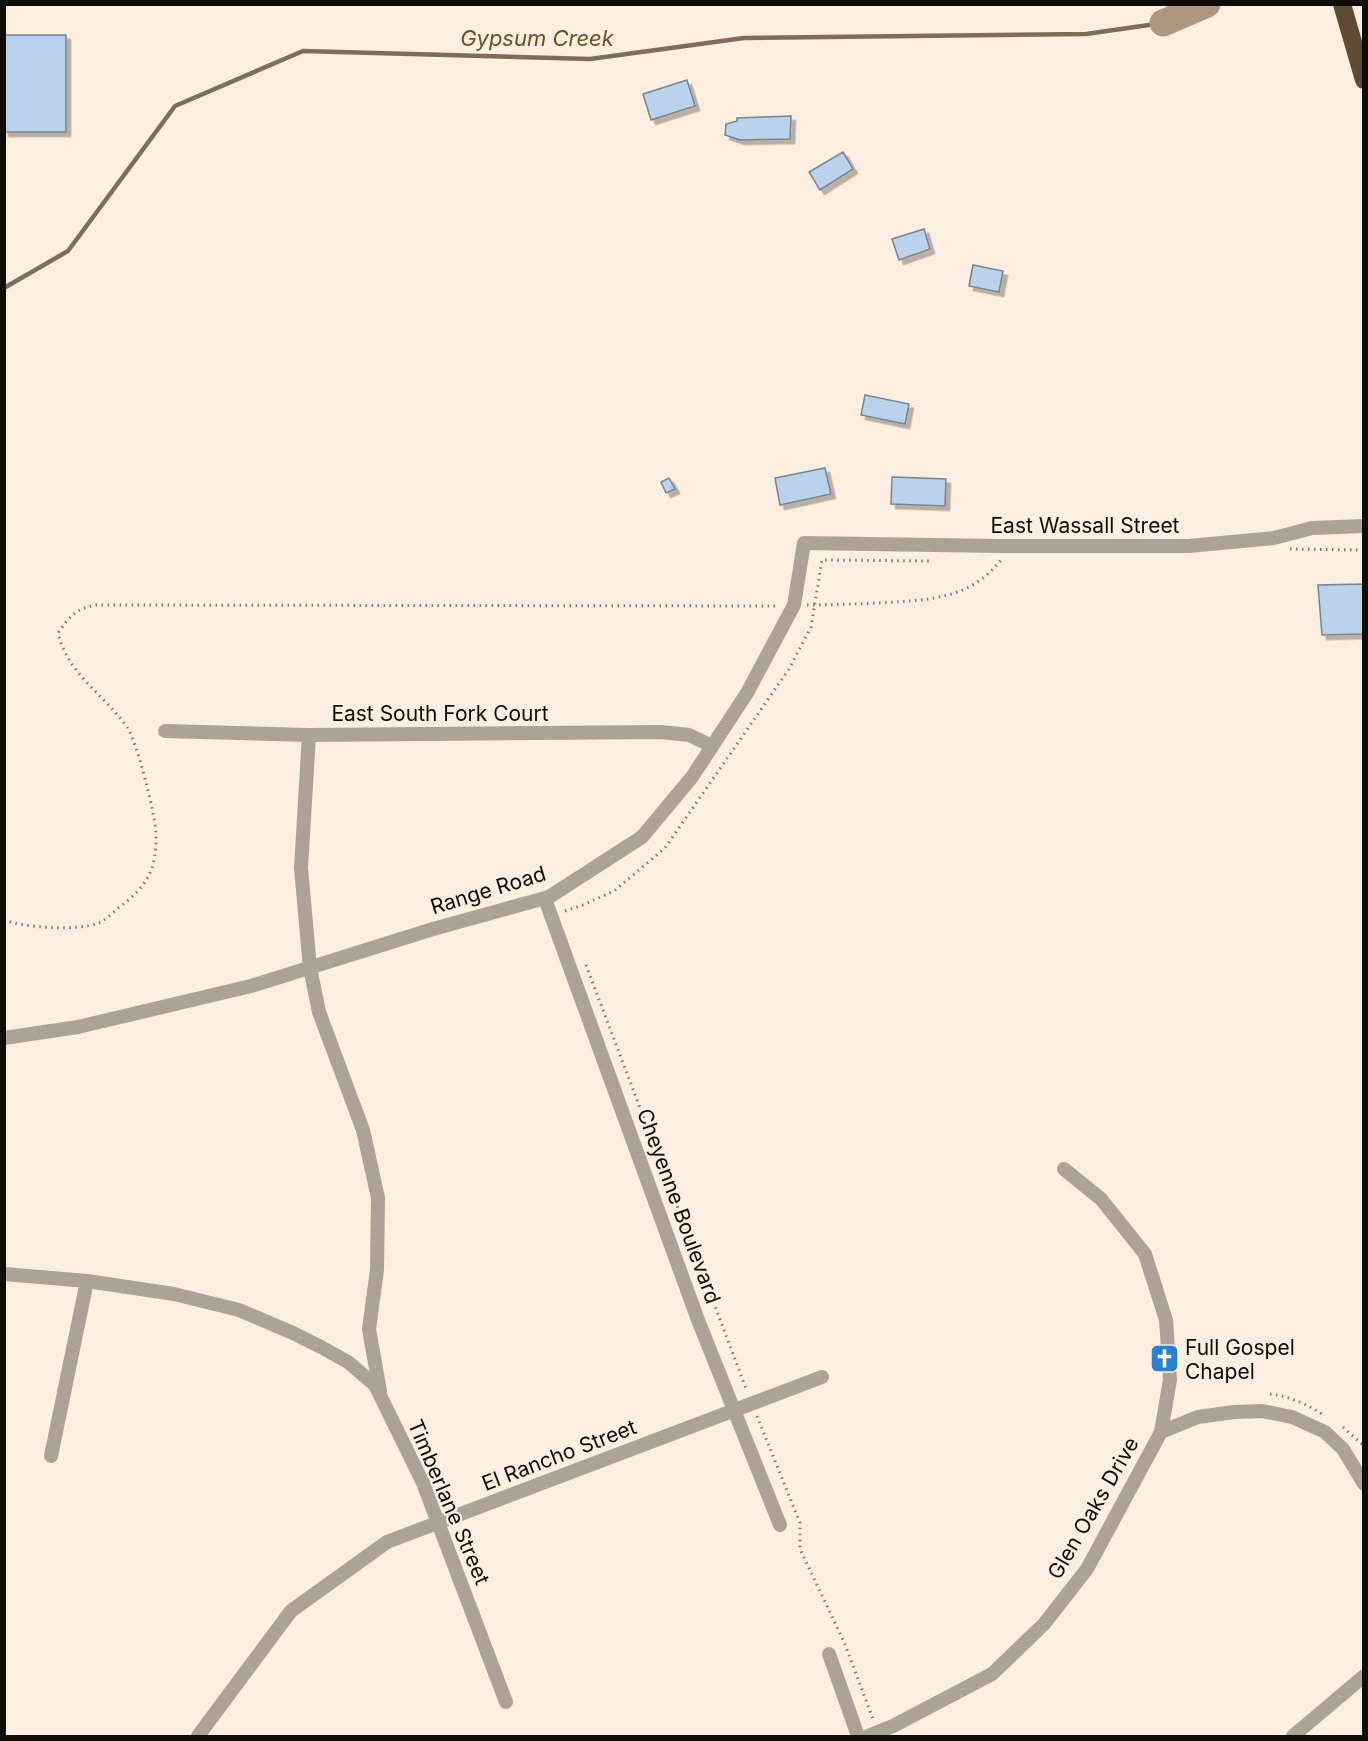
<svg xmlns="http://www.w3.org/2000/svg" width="1368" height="1741" viewBox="0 0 1368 1741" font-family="Inter,sans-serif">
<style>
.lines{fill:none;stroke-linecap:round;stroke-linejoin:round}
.stream{stroke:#7f6d5a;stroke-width:4.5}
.river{stroke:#ae977e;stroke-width:27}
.building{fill:#bad2eb;stroke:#788491;stroke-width:1.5;filter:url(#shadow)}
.path{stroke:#827970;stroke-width:3;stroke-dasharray:1.5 4.5;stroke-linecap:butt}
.street{stroke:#aca297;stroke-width:14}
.highway{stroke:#5f4a34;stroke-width:18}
.labels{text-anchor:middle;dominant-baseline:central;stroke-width:4.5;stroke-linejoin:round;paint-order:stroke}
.street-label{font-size:21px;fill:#100c07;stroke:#fceee0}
.poi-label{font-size:21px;fill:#100c07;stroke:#fceee0;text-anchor:start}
.water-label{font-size:22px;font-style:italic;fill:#704d24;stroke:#fceee0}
</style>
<defs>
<filter id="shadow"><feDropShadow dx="4.5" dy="4.5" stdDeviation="0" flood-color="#0004"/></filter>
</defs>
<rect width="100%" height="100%" fill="#fceee0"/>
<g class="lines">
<!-- stream -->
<path class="stream" d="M4 288 68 251 175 106 303 51 590 59 744 38 1086 34 1163 23"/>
<!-- river -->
<path class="river" d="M1163 23 1207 4"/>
</g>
<!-- building -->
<path class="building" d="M4 35H66V132H4Z
M687 80 695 106 651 120 643 94Z
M791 116 790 139 740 140 725 135 726 124 737 121V118Z
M843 152 853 169 820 190 809 172Z
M924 229 930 249 899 260 892 239Z
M973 265 1003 271 999 292 969 286Z
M865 395 909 404 905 424 861 415Z
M825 468 831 494 780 505 775 478Z
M892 477 946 479 945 506 891 504Z
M669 478 675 489 666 493 661 482Z
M1364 584V634L1322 635 1318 585Z"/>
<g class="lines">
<!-- path -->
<path class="path" d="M1290 549 1364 550
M807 605C831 605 854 604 878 603 925 600 969 601 1001 560
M565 911 583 905 614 891 665 848 789 669 811 627 822 560 929 561
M4 920C26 928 77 931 99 923 105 920 112 914 117 909 147 887 157 870 156 833 155 814 137 741 127 727 104 694 68 675 58 633 70 616 75 609 96 605L777 606
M586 965 747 1391
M1270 1394C1288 1396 1307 1404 1322 1414
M757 1416 800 1523V1549L844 1642 873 1719
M1343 1427 1364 1446"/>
<!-- street -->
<path class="street" d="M165 731 309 735 661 732 689 735 712 746
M309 735 301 868 310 968 319 1012 363 1130 378 1198 377 1270 369 1329 380 1391
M545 899 698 1320 780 1525
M4 1038 78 1027 251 986 433 929 549 897 642 837 692 777 747 693 794 605 804 543 1000 546H1189L1274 538 1312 528 1364 526
M1064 1169 1101 1199 1145 1254 1166 1320 1170 1380 1161 1432
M4 1274 87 1281 174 1294 239 1310 293 1333 321 1347 348 1362 375 1385 423 1483 506 1702
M51 1456 87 1281
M829 1654 858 1736
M198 1736 291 1611 387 1542 822 1377
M868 1736 893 1726 992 1674 1044 1624 1087 1569 1161 1432 1198 1417 1234 1412 1262 1411 1292 1417 1325 1432 1343 1449 1364 1484
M1293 1736 1364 1676"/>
<!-- highway -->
<path class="highway" d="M1342 4 1364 80"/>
</g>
<!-- icons -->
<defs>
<symbol id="church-square" viewBox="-11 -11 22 22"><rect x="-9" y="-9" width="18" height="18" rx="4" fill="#2981cf" stroke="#fceee0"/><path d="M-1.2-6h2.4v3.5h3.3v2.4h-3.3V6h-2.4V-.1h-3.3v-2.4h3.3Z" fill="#fff"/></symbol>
</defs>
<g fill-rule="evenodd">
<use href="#church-square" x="1148" y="1342" width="33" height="33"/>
</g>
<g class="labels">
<!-- street labels -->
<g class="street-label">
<text x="1085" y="525">East Wassall Street</text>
<text x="440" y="713">East South Fork Court</text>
<text transform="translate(488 890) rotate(-17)">Range Road</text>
<text transform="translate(679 1206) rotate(70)">Cheyenne Boulevard</text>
<text transform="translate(559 1455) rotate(-21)">El Rancho Street</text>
<text transform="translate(449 1502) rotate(67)">Timberlane Street</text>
<text transform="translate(1093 1508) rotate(-60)">Glen Oaks Drive</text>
</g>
<!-- poi labels -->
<g class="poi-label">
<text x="1185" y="1347">Full Gospel<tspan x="1185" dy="24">Chapel</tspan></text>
</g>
<!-- water labels -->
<g class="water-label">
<text x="537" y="38">Gypsum Creek</text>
</g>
</g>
<!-- border -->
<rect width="1368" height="1741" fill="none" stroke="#100c07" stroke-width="12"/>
</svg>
